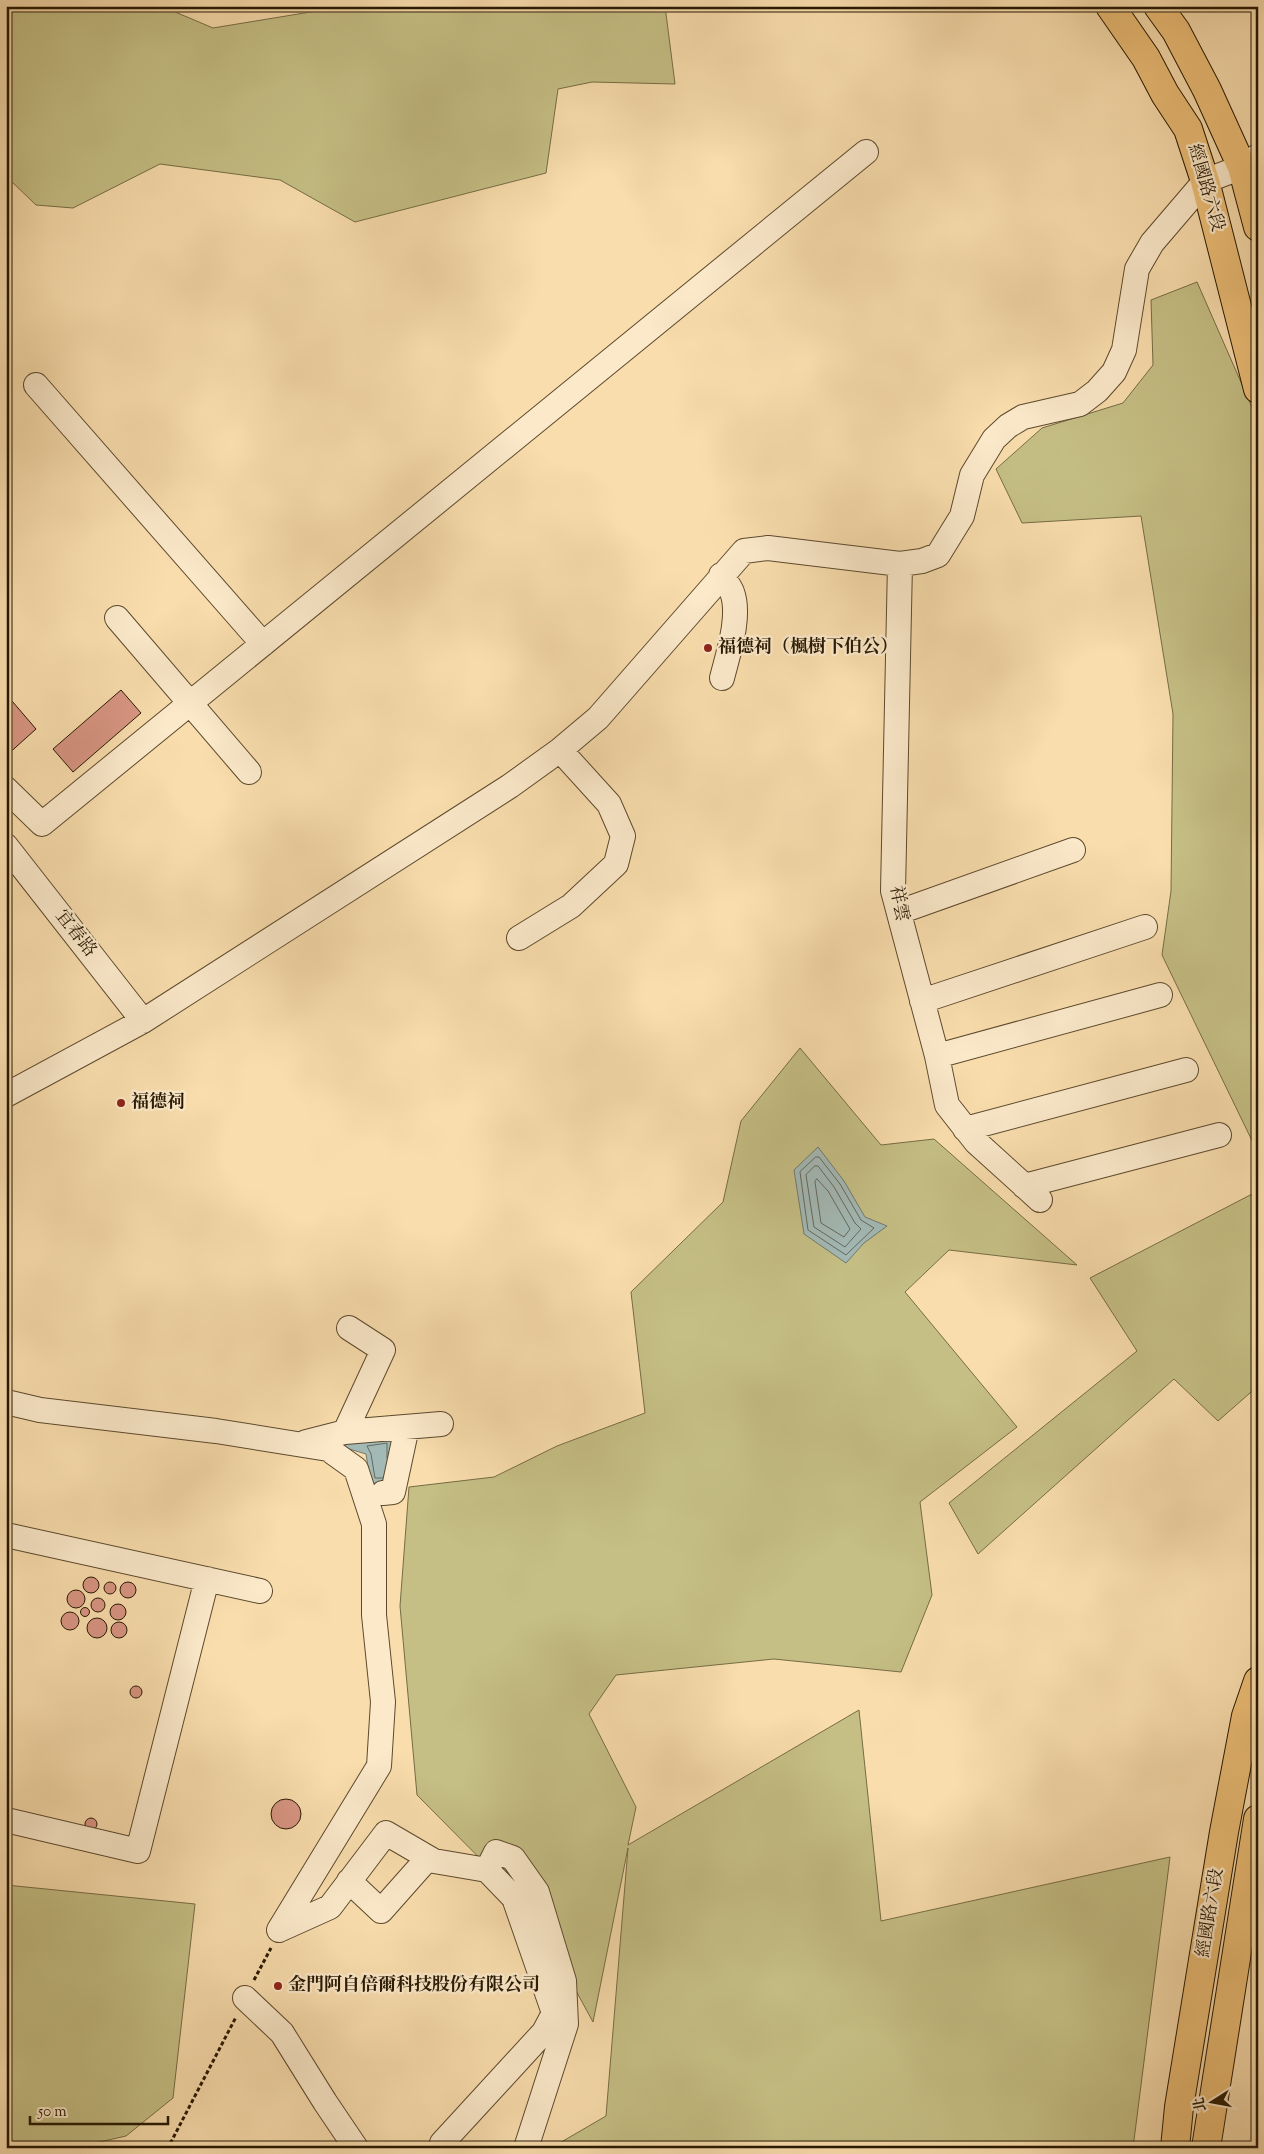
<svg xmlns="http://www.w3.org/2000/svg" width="1264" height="2154" viewBox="0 0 1264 2154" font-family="'Sorts Mill Goudy','Noto Serif TC',serif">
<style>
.green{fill:#c5bf85;stroke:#766c44}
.water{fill:#a3b9b6;stroke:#71796e}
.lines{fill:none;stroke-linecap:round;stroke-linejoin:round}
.shore{stroke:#65685c;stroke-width:1}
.building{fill:#d89583;stroke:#271802}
.minor-casing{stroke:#5c492d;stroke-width:26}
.major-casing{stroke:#271802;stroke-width:30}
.path{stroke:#271802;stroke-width:3;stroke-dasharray:4 2.5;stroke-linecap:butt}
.minor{stroke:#fbe9ca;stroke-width:24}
.major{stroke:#ecbe76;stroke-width:28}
.poi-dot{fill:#8f2418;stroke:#fbe9ca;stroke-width:2}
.labels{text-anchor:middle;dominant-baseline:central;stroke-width:4.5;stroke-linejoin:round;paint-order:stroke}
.street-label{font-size:18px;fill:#271802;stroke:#fbe9ca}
.poi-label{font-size:18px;font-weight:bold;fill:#271802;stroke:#fbe9ca;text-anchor:start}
</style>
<rect width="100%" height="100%" fill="#f9ddad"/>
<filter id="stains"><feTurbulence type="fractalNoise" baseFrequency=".004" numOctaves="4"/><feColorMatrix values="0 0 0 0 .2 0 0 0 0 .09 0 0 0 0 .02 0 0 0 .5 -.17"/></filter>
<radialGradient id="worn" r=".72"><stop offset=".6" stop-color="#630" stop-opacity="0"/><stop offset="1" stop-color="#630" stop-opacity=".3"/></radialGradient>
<!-- green -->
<path class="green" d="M6 6H161L213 28 347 6H665L675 84 592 82 558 89 546 173 355 222 280 180 160 164 73 208 36 205 11 181 6 161Z
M1197 282 1258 421V1153L1162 955 1171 891 1173 714 1141 516 1022 523 996 469 1042 428 1123 403 1153 365 1151 300Z
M800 1048 881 1145 934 1139 1077 1265 949 1250 905 1292 1017 1427 920 1502 932 1595 901 1672 774 1659 616 1675 589 1714 636 1807 628 1845 859 1710 881 1921 1170 1857 1133 2148H551L606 2116 628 1848 593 2022 533 1912 417 1795 400 1606 409 1487 494 1477 557 1446 645 1413 631 1292 723 1202 741 1121Z
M1258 1191V1386L1218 1421 1174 1379 978 1554 949 1503 1137 1351 1090 1278Z
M6 1885 195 1904 173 2098 126 2136 73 2148H6Z"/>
<!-- water -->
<path class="water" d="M818 1147 844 1181 865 1217 887 1226 864 1243 846 1263 804 1234 794 1170Z
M394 1437 390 1482 371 1485 366 1454 346 1448 344 1443Z"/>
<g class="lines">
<!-- shore -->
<path class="shore" d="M816 1157H819L840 1184 861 1220 874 1228 846 1255 808 1230 800 1172Z
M815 1166H818L834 1187 855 1223 861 1229 845 1247 814 1227 806 1175Z
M817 1179 828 1191 850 1229 844 1237 821 1223 815 1182Z
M383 1478H375L371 1454 367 1446 387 1443V1458"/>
</g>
<!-- building -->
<path class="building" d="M121 690 141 713 73 772 53 749Z
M12 701 36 729 6 756V706Z
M83 1585a8 8 0 1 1 16 0a8 8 0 1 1-16 0Z
M104 1588a6 6 0 1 1 12 0a6 6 0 1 1-12 0Z
M120 1590a8 8 0 1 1 16 0a8 8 0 1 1-16 0Z
M67 1599a9 9 0 1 1 18 0a9 9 0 1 1-18 0Z
M91 1605a7 7 0 1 1 14 0a7 7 0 1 1-14 0Z
M110 1612a8 8 0 1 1 16 0a8 8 0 1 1-16 0Z
M80.5 1612a4.5 4.5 0 1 1 9 0a4.5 4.5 0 1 1-9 0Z
M61 1621a9 9 0 1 1 18 0a9 9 0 1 1-18 0Z
M87 1628a10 10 0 1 1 20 0a10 10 0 1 1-20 0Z
M111 1630a8 8 0 1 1 16 0a8 8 0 1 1-16 0Z
M130 1692a6 6 0 1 1 12 0a6 6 0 1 1-12 0Z
M271 1814a15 15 0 1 1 30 0a15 15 0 1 1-30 0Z
M85 1824a6 6 0 1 1 12 0a6 6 0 1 1-12 0Z"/>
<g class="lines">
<defs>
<path id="minor" d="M36 385 263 644
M900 564 893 891 937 1056 947 1105 976 1142 1040 1200
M721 575C725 581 730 586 732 592 741 616 728 654 722 678
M117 618 249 772
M6 789 42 824 866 152
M6 846 143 1021
M899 912 1073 850
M519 938 571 906 616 864 623 836 609 804 560 750
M922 1001 1145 927
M937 1056 1160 995
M6 1095 143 1021 510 786 560 750 598 718 744 551 768 548 900 564 922 561 938 555 962 516 972 475 994 439 1008 426 1023 417 1080 404 1097 391 1114 372 1124 350 1137 269 1152 243 1205 181 1242 167 1258 156
M965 1129 1186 1070
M1024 1186 1219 1135
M6 1402 40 1410 216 1431 328 1449 356 1469 374 1524V1615L383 1702 379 1766 279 1930
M345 1432 441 1424
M306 1442 345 1432 383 1350 349 1328
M383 1493 393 1492 407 1427
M6 1535 260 1591
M6 1820 138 1851 207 1579
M487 1870 496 1852 513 1858 537 1892 564 1981 566 2024 526 2148
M349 1881 381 1911 428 1858
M279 1930 330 1907 386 1833 434 1861 487 1870 514 1898 554 2013 544 2032 442 2143
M245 1998 282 2033 325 2102 356 2148"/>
<path id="major" d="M1110 6 1146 58 1165 94 1188 129 1205 181 1258 389
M1158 6 1176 31 1207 90 1242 167 1258 227
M1175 2148 1179 2107 1224 1832 1246 1716 1258 1681
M1206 2148 1258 1819"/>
</defs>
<!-- minor casing -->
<use href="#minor" class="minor-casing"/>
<!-- major casing -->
<use href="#major" class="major-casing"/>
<!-- path -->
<path class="path" d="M254 1980 271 1948
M151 2148 171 2142 236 2017"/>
<!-- minor -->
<use href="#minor" class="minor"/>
<!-- major -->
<use href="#major" class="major"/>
</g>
<!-- markers -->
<g class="poi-dot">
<circle cx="708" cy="648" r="5"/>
<circle cx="121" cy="1103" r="5"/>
<circle cx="278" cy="1986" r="5"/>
</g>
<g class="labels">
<!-- street labels -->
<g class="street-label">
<text transform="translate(1205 188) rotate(74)">經國路六段</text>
<text transform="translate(898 904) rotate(79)">祥雲</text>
<text transform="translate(75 934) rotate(52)">宜春路</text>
<text transform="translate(1211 1913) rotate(-81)">經國路六段</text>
</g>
<!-- poi labels -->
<g class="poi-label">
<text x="718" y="648">福德祠（楓樹下伯公）</text>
<text x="131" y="1103">福德祠</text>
<text x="288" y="1986">金門阿自倍爾科技股份有限公司</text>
</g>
</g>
<!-- margin -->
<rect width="1264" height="2154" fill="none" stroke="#f9ddad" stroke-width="25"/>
<rect x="8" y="8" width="1249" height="2139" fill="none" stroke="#271802" stroke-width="2.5"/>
<rect x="12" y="12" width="1239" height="2129" fill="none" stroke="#271802"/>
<!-- north arrow -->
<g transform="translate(1212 2102) rotate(259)" stroke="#fbe9ca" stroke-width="4" paint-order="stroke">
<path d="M0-4L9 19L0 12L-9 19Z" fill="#271802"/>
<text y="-8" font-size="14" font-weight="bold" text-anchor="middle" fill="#271802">北</text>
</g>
<!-- scale -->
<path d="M30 2116v8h138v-8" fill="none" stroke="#271802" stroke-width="2.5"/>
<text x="38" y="2116" font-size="15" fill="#271802" stroke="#fbe9ca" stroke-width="4" paint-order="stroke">50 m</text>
<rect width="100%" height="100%" filter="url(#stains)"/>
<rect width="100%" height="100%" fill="url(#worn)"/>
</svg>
